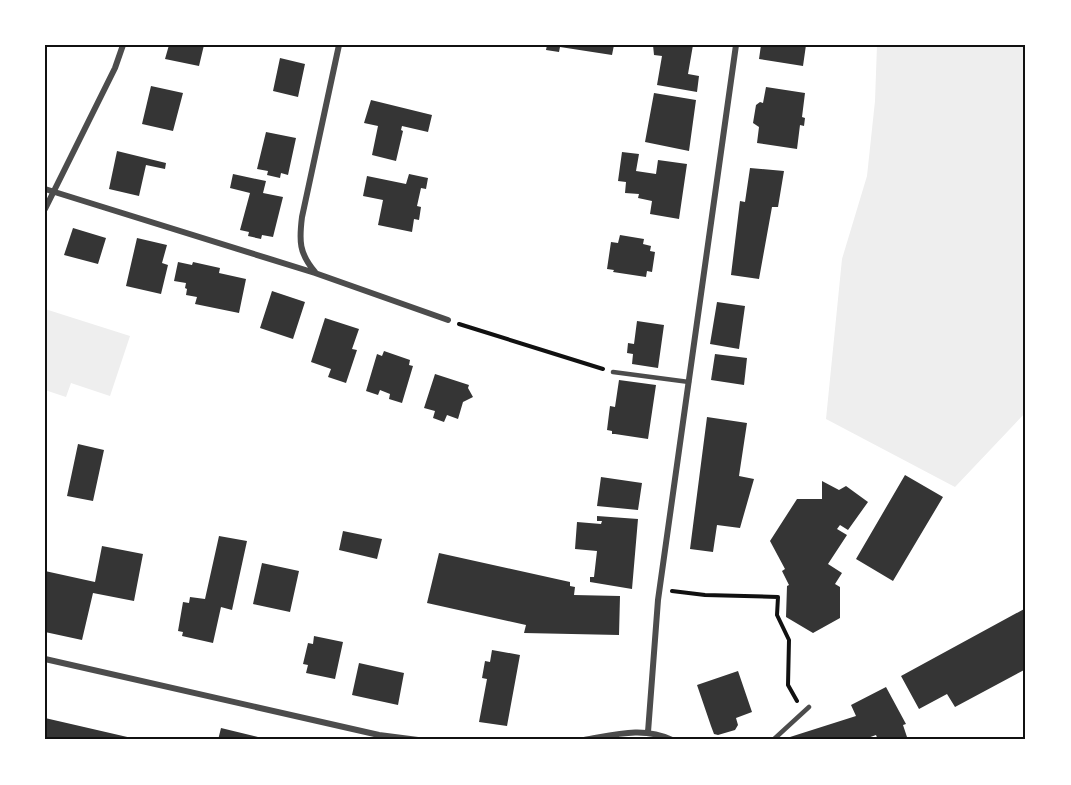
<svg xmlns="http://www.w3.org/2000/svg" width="1071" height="785" viewBox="0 0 1071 785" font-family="'Work Sans',sans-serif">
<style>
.green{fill:#eee}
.building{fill:#353535}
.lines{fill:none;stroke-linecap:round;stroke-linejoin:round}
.path{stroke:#111;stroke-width:4}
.service{stroke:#4c4c4c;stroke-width:4.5}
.minor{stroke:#4c4c4c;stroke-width:6}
.neatline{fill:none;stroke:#111;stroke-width:2}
</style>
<rect width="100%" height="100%" fill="#fff"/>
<!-- green -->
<path class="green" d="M877 45H1026V412L955 487 826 419 842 259 867 176 875 101Z
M45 309 130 336 110 396 71 383 66 397 45 390Z"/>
<!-- building -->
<path class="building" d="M169 45H204L199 66 165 59Z
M547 45H614L612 55 560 47 559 52 546 50Z
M653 45H693L688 74 699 76 697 92 657 85 662 56 654 55Z
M761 45H806L803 66 759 59Z
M280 58 305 64 298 97 273 91Z
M151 86 183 93 173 131 142 124Z
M766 87 805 93 802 117 805 118 804 126 800 125 797 149 757 143 759 127 753 123 756 105 760 102 763 103Z
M654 93 696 100 689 151 645 142Z
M371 100 432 115 428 132 402 126 401 130 403 131 396 161 372 155 378 126 364 123Z
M266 132 296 138 288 175 281 173 280 178 267 175 268 171 257 169Z
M117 151 166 163 165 169 146 165 139 196 109 189Z
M622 152 639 154 636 171 656 174 658 160 687 164 679 219 650 214 652 201 638 198 639 194 625 193 626 182 618 181Z
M750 168 784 171 778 207H772L759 279 731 275 740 201 745 202Z
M233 174 266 181 263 193 283 197 273 237 262 235 261 239 248 236 249 232 240 230 250 193 230 188Z
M409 174 428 178 426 189 421 188 417 206 421 207 419 220 414 219 412 232 378 225 383 200 363 196 367 176 406 184Z
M73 228 106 238 98 264 64 255Z
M620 235 644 239 643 244 651 246 650 251 655 252 652 272 647 271 646 277 613 272 614 270 607 269 611 242 618 243Z
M137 238 167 245 162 263 168 265 161 294 126 286Z
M178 262 192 265 193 262 220 268 219 273 246 279 239 313 195 304 197 297 186 295 187 289 185 288 186 283 174 281Z
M272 291 305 302 293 339 260 328Z
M717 302 745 306 739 349 710 344Z
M325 318 359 329 352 349 357 350 346 383 328 377 331 369 311 362Z
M637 321 664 325 658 368 632 364 633 354 627 353 628 343 634 344Z
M384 351 410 360 409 365 413 366 402 403 389 399 390 394 380 390 378 395 366 391 377 354 382 356Z
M715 354 747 358 744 385 711 380Z
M435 374 469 385 468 388 473 397 463 402 458 419 447 415 444 422 433 418 435 411 424 408Z
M619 380 656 385 648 439 615 434H612V431L607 430 610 406 615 407Z
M707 417 747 423 739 476 754 479 740 528 717 525 713 552 690 549Z
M78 444 104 450 93 501 67 496Z
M905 475 943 497 893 581 856 559Z
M601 477 642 483 638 510 597 506Z
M822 481 839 490 846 486 868 502 848 530 840 525 837 529 847 535 828 564 842 573 835 584 840 587V618L813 633 786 617 787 586 789 585 782 571 785 569 770 541 797 499H822Z
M597 516 638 519 632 589 590 582V577H594L597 551 575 549 577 522 601 524 602 521H597Z
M343 531 382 539 377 559 339 550Z
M219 536 247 541 232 610 221 607 213 643 182 636 183 632 178 631 183 602 189 603 190 597 205 599Z
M102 546 143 554 134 601 93 593 82 640 45 632V571L95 582Z
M439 553 570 582V586L575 587 574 595 620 596 619 635 524 633 526 625 427 603Z
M262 563 299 571 290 612 253 604Z
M1026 608V669L955 707 947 694 919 709 901 676Z
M314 636 343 642 335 679 306 673 308 665 303 664 308 643 313 644Z
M492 650 520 655 507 726 479 722 487 679 482 678 485 661 490 662Z
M359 663 404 673 398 705 352 695Z
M738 671 752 712 736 718 738 725 735 730 718 735 714 734 711 726 697 685Z
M886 687 906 724 903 725 908 740H878L876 735 862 740H791L790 737 856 716 851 705Z
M45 718 136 739V740H45Z
M221 728 266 739V740H218Z"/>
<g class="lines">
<!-- path -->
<path class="path" d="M459 324 603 369
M672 591 705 595 778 597 777 615 789 640 788 685 797 701"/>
<!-- service -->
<path class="service" d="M613 372 689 382
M773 740 809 707"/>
<!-- minor -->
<path class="minor" d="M45 189 315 273 448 320
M45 209 115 68 123 45
M315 272C299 253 299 241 302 217L339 45
M45 659 379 735 418 740
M648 732 658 600 736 45
M584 740C614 735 643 726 672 740"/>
</g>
<!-- border -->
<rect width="1071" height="785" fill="none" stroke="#ffffff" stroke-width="93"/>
<rect x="46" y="46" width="978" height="692" class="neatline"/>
</svg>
